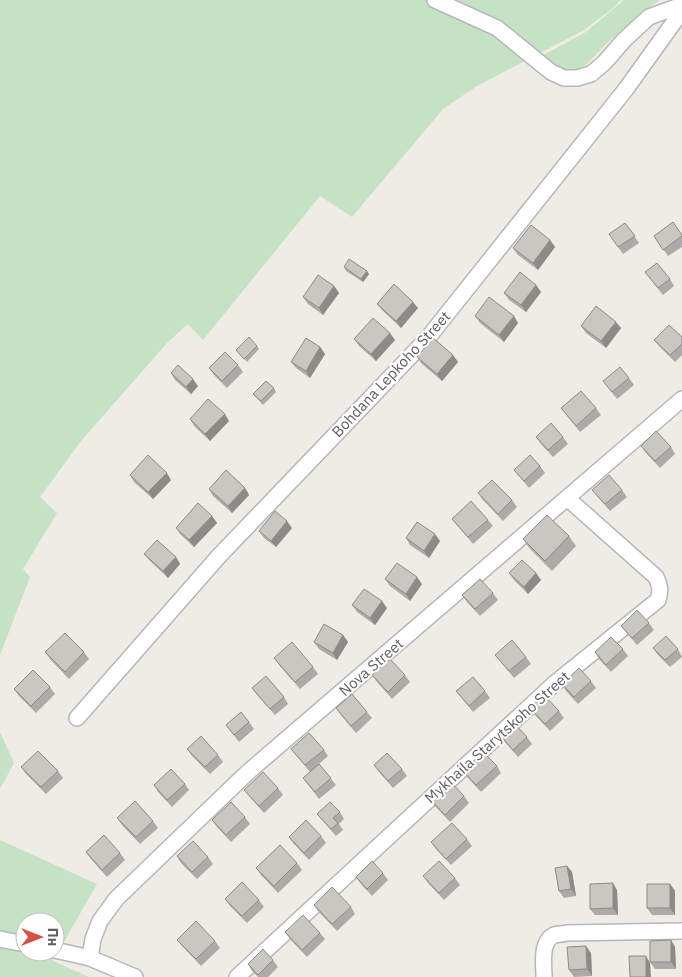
<svg xmlns="http://www.w3.org/2000/svg" width="682" height="977" viewBox="0 0 682 977" font-family="'IBM Plex Sans',sans-serif">
<style>
.green{fill:#c5e2c5;fill-rule:evenodd}
.lines{fill:none;stroke-linecap:round;stroke-linejoin:round}
.minor-casing{stroke:#b5b7ba;stroke-width:18}
.minor{stroke:#fff;stroke-width:15}
.wall{fill:#adaba7}
.shaded-wall{fill:#8d8b88}
.building{fill:#c9c7c2;stroke:#8d8b88}
.labels{text-anchor:middle;dominant-baseline:central;stroke-width:4;stroke-linejoin:round;paint-order:stroke}
.street-label{font-size:15px;fill:#5d6064;stroke:#fff}
</style>
<rect width="100%" height="100%" fill="#eeece5"/>
<!-- green -->
<path class="green" d="M0 0H621L613 8 584 30 477 86 443 109 352 217 320 196 203 340 188 324 168 342 81 441 40 497 57 513 23 569 30 577 0 655Z
M624 0H660L642 12 608 42 586 65 575 70 562 71 540 57 586 32Z
M0 732 14 763 0 789Z
M0 840 97 884 53 961 89 977H0ZM25 922H55V952H25Z"/>
<g class="lines">
<defs>
<path id="minor" d="M435 0 497 28 551 72 564 78H577L591 74 605 62 624 40 649 17 682 5
M77 718 219 556 427 339 626 89 682 11
M0 939 25 944
M55 950 90 958 135 977
M90 958 93 939 100 921 116 899 247 773 682 399
M237 977 555 683 658 600C661 591 660 586 656 577L567 498
M544 977C544 964 540 942 554 935 558 934 563 934 567 933L682 931"/>
</defs>
<!-- minor casing -->
<use href="#minor" class="minor-casing"/>
<!-- minor -->
<use href="#minor" class="minor"/>
</g>
<!-- wall -->
<path class="wall" d="M625 223 639 243 623 254 609 234Z
M682 235V247L668 256 654 236Z
M550 240 555 247 538 270 518 255 513 248Z
M344 267 369 274 363 282 346 271Z
M645 272 670 279 674 286 663 295Z
M536 285 541 292 526 312 509 300 504 293Z
M334 286 339 293 323 315 308 304 303 297Z
M377 304 418 308 401 328 382 310Z
M475 316 518 323 504 342 480 323Z
M581 326 621 328 606 348 586 333Z
M682 337V355L675 362 659 346 654 340Z
M354 339 395 340 376 361 359 346Z
M257 346 259 349 247 362 236 350Z
M320 347 325 354 310 378 296 368 291 362Z
M453 355 458 362 442 381 422 364 417 357Z
M238 365 243 372 227 388 214 375 209 368Z
M171 373 198 386 191 394 175 380Z
M629 378 634 385 617 399 603 381Z
M274 388 276 392 263 405 253 394Z
M561 408H596L601 415 580 432Z
M190 419 229 421 210 441 194 426Z
M536 437H563L568 444 553 457 541 444Z
M641 446 671 447 675 454 660 468 646 453Z
M540 466 545 473 529 488 514 470Z
M130 475 171 480 153 499 134 482Z
M245 488 249 495 232 513 213 496 209 489Z
M592 490H622L627 497 610 511 597 496Z
M478 493 512 500 517 507 503 521 483 500Z
M212 516 217 523 194 547 180 534 176 528Z
M452 519 488 520 493 526 473 544 457 525Z
M292 528 276 547 264 538 259 531Z
M569 536 576 546 552 571 530 549 523 539Z
M406 538 440 541 429 558 410 545Z
M144 554 176 557 180 564 168 578 149 560Z
M509 573H536L541 580 528 594 514 580Z
M385 579 422 584 410 601 390 586Z
M493 593 498 600 480 616 467 602 462 595Z
M352 605 387 608 375 625 357 612Z
M649 623 654 630 637 645 626 632 621 626Z
M343 635 348 642 337 660 319 649 314 642Z
M653 648 678 649 682 657 670 667 658 655Z
M623 649 628 656 611 672 599 659 595 652Z
M45 652H84L89 659 69 679 50 659Z
M495 655 526 657 531 664 514 678Z
M274 658 313 667 318 674 300 689 279 665Z
M372 675H405L410 682 392 699 377 682Z
M591 681 596 688 578 704 566 691 562 684Z
M50 687 55 694 36 713 19 696 14 689Z
M252 688 284 697 288 704 275 715 257 695Z
M456 691H485L490 698 473 712Z
M336 708 367 712 372 718 356 733 341 715Z
M530 708 559 711 564 718 550 731 535 715Z
M249 722 254 729 239 742 226 725Z
M500 735 527 737 532 744 518 757 505 742Z
M187 749 218 755 223 762 210 774 192 756Z
M291 749 324 750 328 756 319 764 336 785 319 799 303 778 310 772Z
M374 765 402 769 407 776 393 788 379 772Z
M497 766 501 773 481 792 468 778 463 771Z
M21 767 58 771 63 778 46 794 26 774Z
M185 784 189 790 172 807 158 792 154 785Z
M278 788 283 795 264 813 249 796 244 790Z
M464 796 469 803 450 822 435 806 430 799Z
M340 812 344 819 339 824 343 830 336 836 322 820 317 814Z
M245 817 250 824 231 842 217 827 212 820Z
M117 818 153 821 158 828 140 844 122 825Z
M321 836 326 843 309 860 294 844 289 837Z
M467 839 472 846 451 865 436 849 431 842Z
M86 852 120 853 125 860 107 877 91 859Z
M177 856 208 857 213 864 197 879 181 863Z
M297 863 302 870 278 893 261 875 256 868Z
M567 866 572 872 576 896 564 898 559 891Z
M383 873 388 880 372 896 361 884 356 877Z
M423 876 455 878 460 885 444 900 428 883Z
M670 884 675 891V915H652L647 908Z
M617 890 618 915H595L590 909Z
M225 899 259 900 264 907 247 923 230 906Z
M314 905 351 907 355 914 337 931 318 911Z
M285 932 320 933 325 939 307 957 290 939Z
M177 940 215 941 220 948 201 966 182 946Z
M671 940 675 947 676 969H655L650 962Z
M591 953 592 976 574 977 569 970Z
M273 960 278 967 268 977H258L252 971 248 964Z"/>
<!-- shaded-wall -->
<path class="shaded-wall" d="M550 240 555 247 538 270 533 263Z
M367 271 369 274 363 282 361 279Z
M536 285 541 292 526 312 521 305Z
M334 286 339 293 323 315 319 308Z
M413 302 418 308 401 328 396 321Z
M514 316 518 323 504 342 499 335Z
M616 322 621 328 606 348 601 341Z
M390 333 395 340 376 361 371 354Z
M320 347 325 354 310 378 306 371Z
M453 355 458 362 442 381 437 374Z
M193 379 198 386 191 394 186 387Z
M225 414 229 421 210 441 205 434Z
M167 473 171 480 153 499 148 492Z
M245 488 249 495 232 513 228 506Z
M212 516 217 523 194 547 189 540Z
M287 521 292 528 276 547 271 541Z
M435 534 440 541 429 558 424 551Z
M176 557 180 564 168 578 163 571Z
M536 573 541 580 528 594 524 587Z
M417 577 422 584 410 601 406 594Z
M382 601 387 608 375 625 370 618Z
M343 635 348 642 337 660 333 653Z
M567 866 572 872 576 896 571 889Z
M613 883 617 890 618 915 613 908Z
M670 884 675 891V915L670 908Z
M671 940 675 947 676 969 671 962Z
M586 946 591 953 592 976 587 969Z
M646 956 650 963 651 977H646Z"/>
<!-- building -->
<path class="building" d="M673 222 682 235V236L663 250 654 236Z
M625 223 635 236 618 247 609 234Z
M531 225 550 240 533 263 513 248Z
M349 259 367 271 361 279 344 267Z
M657 263 670 279 658 288 645 272Z
M520 272 536 285 521 305 504 293Z
M318 275 334 286 319 308 303 297Z
M394 284 413 302 396 321 377 304Z
M489 297 514 316 499 335 475 316Z
M596 306 616 322 601 341 581 326Z
M373 318 390 333 371 354 354 339Z
M669 325 682 337V344L670 355 654 340Z
M249 337 257 346 244 359 236 350Z
M306 338 320 347 306 371 291 362Z
M433 338 453 355 437 374 417 357Z
M225 352 238 365 222 381 209 368Z
M178 365 193 379 186 387 171 373Z
M620 367 629 378 612 392 603 381Z
M266 381 274 388 261 401 253 394Z
M581 391 596 408 576 426 561 408Z
M208 399 225 414 205 434 190 419Z
M551 423 563 437 548 450 536 437Z
M656 431 671 447 655 461 641 446Z
M148 455 167 473 148 492 130 475Z
M530 455 540 466 524 481 514 470Z
M226 470 245 488 228 506 209 489Z
M609 475 622 490 605 504 592 490Z
M492 480 512 500 498 514 478 493Z
M471 501 488 520 468 537 452 519Z
M198 503 212 516 189 540 176 528Z
M275 511 287 521 271 541 259 531Z
M547 515 569 536 545 561 523 539Z
M417 522 435 534 424 551 406 538Z
M157 540 176 557 163 571 144 554Z
M522 560 536 573 524 587 509 573Z
M397 563 417 577 406 594 385 579Z
M480 579 493 593 475 609 462 595Z
M364 589 382 601 370 618 352 605Z
M637 610 649 623 632 638 621 626Z
M324 624 343 635 333 653 314 642Z
M65 633 84 652 65 672 45 652Z
M666 636 678 649 665 660 653 648Z
M611 637 623 649 606 665 595 652Z
M512 640 526 657 509 671 495 655Z
M292 642 313 667 295 682 274 658Z
M390 659 405 675 388 692 372 675Z
M579 668 591 681 574 697 562 684Z
M33 670 50 687 31 706 14 689Z
M266 676 284 697 270 709 252 688Z
M473 677 485 691 469 706 456 691Z
M352 694 367 712 351 726 336 708Z
M544 695 559 711 545 724 530 708Z
M241 712 249 722 234 735 226 725Z
M514 723 527 737 513 750 500 735Z
M309 733 324 750 305 765 291 749Z
M201 736 218 755 205 767 187 749Z
M38 751 58 771 41 787 21 767Z
M483 752 497 766 476 785 463 771Z
M387 753 402 769 388 781 374 765Z
M319 764 331 778 315 792 303 778Z
M171 769 185 784 167 800 154 785Z
M263 772 278 788 259 806 244 790Z
M450 781 464 796 445 815 430 799Z
M135 801 153 821 136 837 117 818Z
M231 802 245 817 226 835 212 820Z
M330 802 340 812 333 818 338 823 331 829 317 814Z
M306 820 321 836 304 853 289 837Z
M452 823 467 839 446 859 431 842Z
M104 835 120 853 102 870 86 852Z
M193 841 208 857 192 872 177 856Z
M280 845 297 863 274 886 256 868Z
M372 861 383 873 367 889 356 877Z
M439 861 455 878 439 893 423 876Z
M567 866 571 889 559 891 555 868Z
M242 882 259 900 242 916 225 899Z
M613 883V908L590 909V884Z
M647 884H670V908H647Z
M332 887 351 907 332 924 314 905Z
M303 915 320 933 302 950 285 932Z
M196 921 215 941 196 959 177 940Z
M671 940V962H650V941Z
M586 946 587 969 569 970 567 947Z
M263 949 273 960 258 975 248 964Z
M629 956H646V977H630Z"/>
<g class="labels">
<!-- street labels -->
<g class="street-label">
<text transform="translate(391 374) rotate(-47)">Bohdana Lepkoho Street</text>
<text transform="translate(371 667) rotate(-41)">Nova Street</text>
<text transform="translate(497 737) rotate(-42)">Mykhaila Starytskoho Street</text>
</g>
</g>
<!-- north arrow -->
<g transform="translate(40 937) rotate(90)"><circle r="24" fill="#ffffff" stroke="#bebfc1"/>
<path d="M0-4L9 19L0 12L-9 19Z" fill="#d55144"/>
<text y="-8" font-size="14" font-weight="bold" text-anchor="middle" fill="#5d6064">Пн</text>
</g>
</svg>
